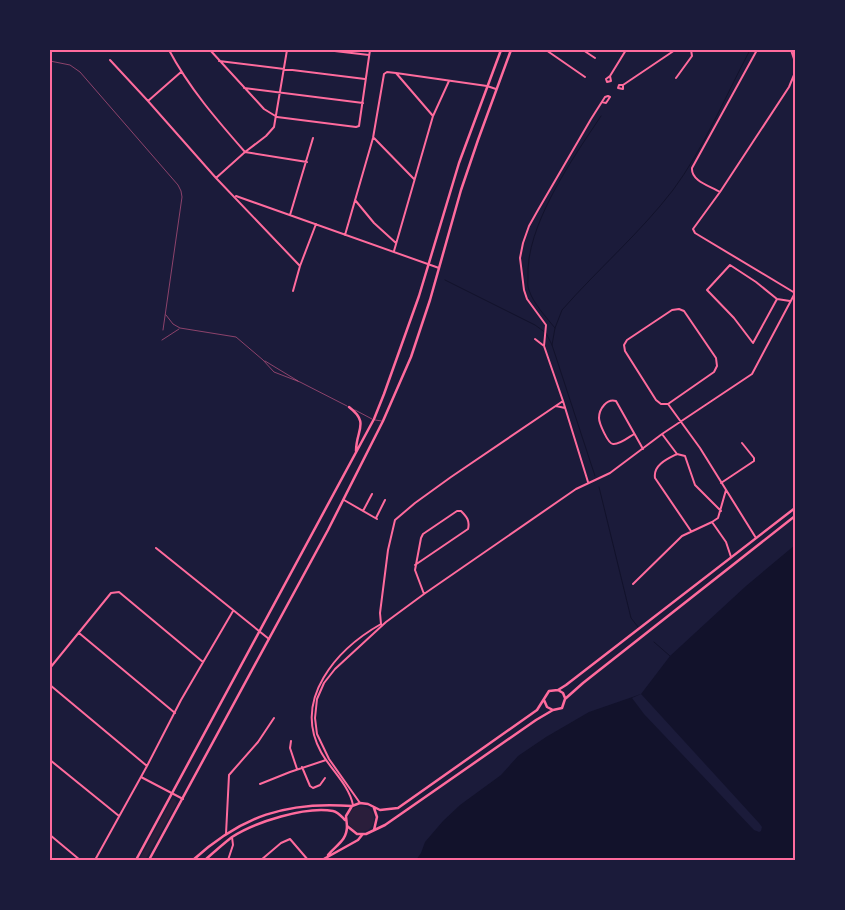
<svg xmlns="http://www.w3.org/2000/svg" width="845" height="910" viewBox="0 0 845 910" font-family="'DM Sans',sans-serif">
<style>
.green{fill:#2a1e3b}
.water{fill:#12122b}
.pier{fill:#1b1b3a}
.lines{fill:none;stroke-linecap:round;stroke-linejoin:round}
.stream{stroke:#12122b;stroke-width:1}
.service{stroke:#ff6b9d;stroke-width:0.5}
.minor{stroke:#ff6b9d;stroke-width:2}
.secondary{stroke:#ff6b9d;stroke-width:2.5}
.primary{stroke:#ff6b9d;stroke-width:2.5}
.neatline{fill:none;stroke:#ff6b9d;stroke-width:2}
</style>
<rect width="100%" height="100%" fill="#1b1b3a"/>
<!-- green -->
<path class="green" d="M172 799H175L177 803 145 860H139Z
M348 819a13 13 0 1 1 26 0a13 13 0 1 1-26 0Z"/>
<!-- water -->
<path class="water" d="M795 545V860H416L421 853 425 842 443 821 460 805 501 775 518 756 546 737 589 712 641 694 670 656 746 586Z"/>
<!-- pier -->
<path class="pier" d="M641 694 759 823 762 827 761 831 759 832 754 830 644 714 632 698Z"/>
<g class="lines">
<!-- stream -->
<path class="stream" d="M501 59 505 50
M445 280 535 325 546 333 552 345 595 476
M555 328C546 317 533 303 529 290 527 286 528 282 528 278 525 226 573 158 601 116
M552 345 555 328 562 310C598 269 640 233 673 190 703 150 726 95 750 50
M599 487 631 618 638 627
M654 642 670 656"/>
<!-- service -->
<path class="service" d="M50 61 70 65 80 72 178 185 181 191 182 197 163 330
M166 315 173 324 180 328 236 337 263 360 274 372 300 382 347 406
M162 340 179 329
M265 361 298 381
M355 410 372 419
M375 420 382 421"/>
<!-- minor -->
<path class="minor" d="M169 50C189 88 217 120 245 152L307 162
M210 50 264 109 277 117 356 127 359 126 370 50
M326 50 369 55
M546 50 585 77
M583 50 595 58
M791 50 795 62
M110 60 148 101
M219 61 365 79
M794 61V75L789 87 720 192 693 229 695 233 795 293
M181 72 148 101 216 178 300 266
M396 73 433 116
M610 76 611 81 607 82 606 79 610 76 626 50
M676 78 692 56 691 50
M623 85V89L618 88 619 85H623L675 50
M244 88 363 103
M374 138 414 179
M216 178 245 152 266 136 274 127 287 50
M720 192C710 186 691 181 692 168L757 50
M236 196 439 268
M355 200 374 223 396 243
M290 215 313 138
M345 235 373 138 384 74 387 72 396 73 487 86 496 89
M394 251 433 116 449 81
M293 291 300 266 316 224
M777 299 756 282 730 265 707 290 734 318 753 343 777 299 790 301
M535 339 544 346 563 401
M544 346 546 325 527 299 524 290 520 258 523 243 529 226 538 210 591 119 605 97 608 96 610 97 606 103 602 102
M668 404H661L656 400 625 351 624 345 627 340 672 310 679 309 684 311 716 358 717 366 714 372 668 404 700 448 756 538
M556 406 565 408
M634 434C629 437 619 445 613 444 608 444 599 423 599 418 599 409 607 398 616 401L643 449
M662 434 677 454C667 459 653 465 655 478L691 531
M677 454 685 456 695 485 721 511
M721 483 754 461V458L742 443
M344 500 377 519
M363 511 372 494
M376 518 385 500
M712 522 726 542 731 557
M156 548 269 639
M415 565 468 529C470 521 467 517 461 511H457L423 534 421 538 415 570 424 594
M633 584 682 536 712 522 718 518 726 490
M381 624 380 613 388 550 395 520 415 503 451 477 563 401 588 482
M79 633 175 713
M50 668 111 593 119 592 203 662
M50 685 147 766
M291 741 290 748 297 769
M50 760 119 816
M302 767 310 786 313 788 320 785 325 778
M141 777 183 799
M260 784 290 772 326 760
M360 803 329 759 317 734 315 718 317 699 324 683 335 669 386 622 424 594 576 489 610 473 662 434 752 374 795 293
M353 805C349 785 331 770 321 752 292 699 337 649 381 624
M226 834 229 775 258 742 274 718
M50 835 80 860
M95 860 147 766 181 700 233 611
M228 860 233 845 232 837
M261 860 281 843 290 839 308 860"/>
<!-- secondary -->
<path class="secondary" d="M349 407C370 423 356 430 356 451
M328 855C336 845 347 841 347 826
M136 860 374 419 384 394 419 296 459 163 501 50
M149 860 328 530 383 421 411 357 430 300 461 190 478 140 511 50
M322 860 358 840 362 835"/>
<!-- primary -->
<path class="primary" d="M795 508 566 685 558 690 549 691 537 710 398 808 380 810 368 804 360 803 352 806 346 816 347 826 357 834H366L385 825 536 720 553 710 562 708 565 699 583 683 795 516
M558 690 563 693 565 698
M544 700 547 707 553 710
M374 808 377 817 374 830
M193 860C242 816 286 801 352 806
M205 860C214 852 223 844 232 837 255 822 306 806 333 811 338 812 341 816 345 820"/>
</g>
<!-- border -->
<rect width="845" height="910" fill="none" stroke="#1b1b3a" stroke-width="102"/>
<rect x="51" y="51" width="743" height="808" class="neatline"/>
</svg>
